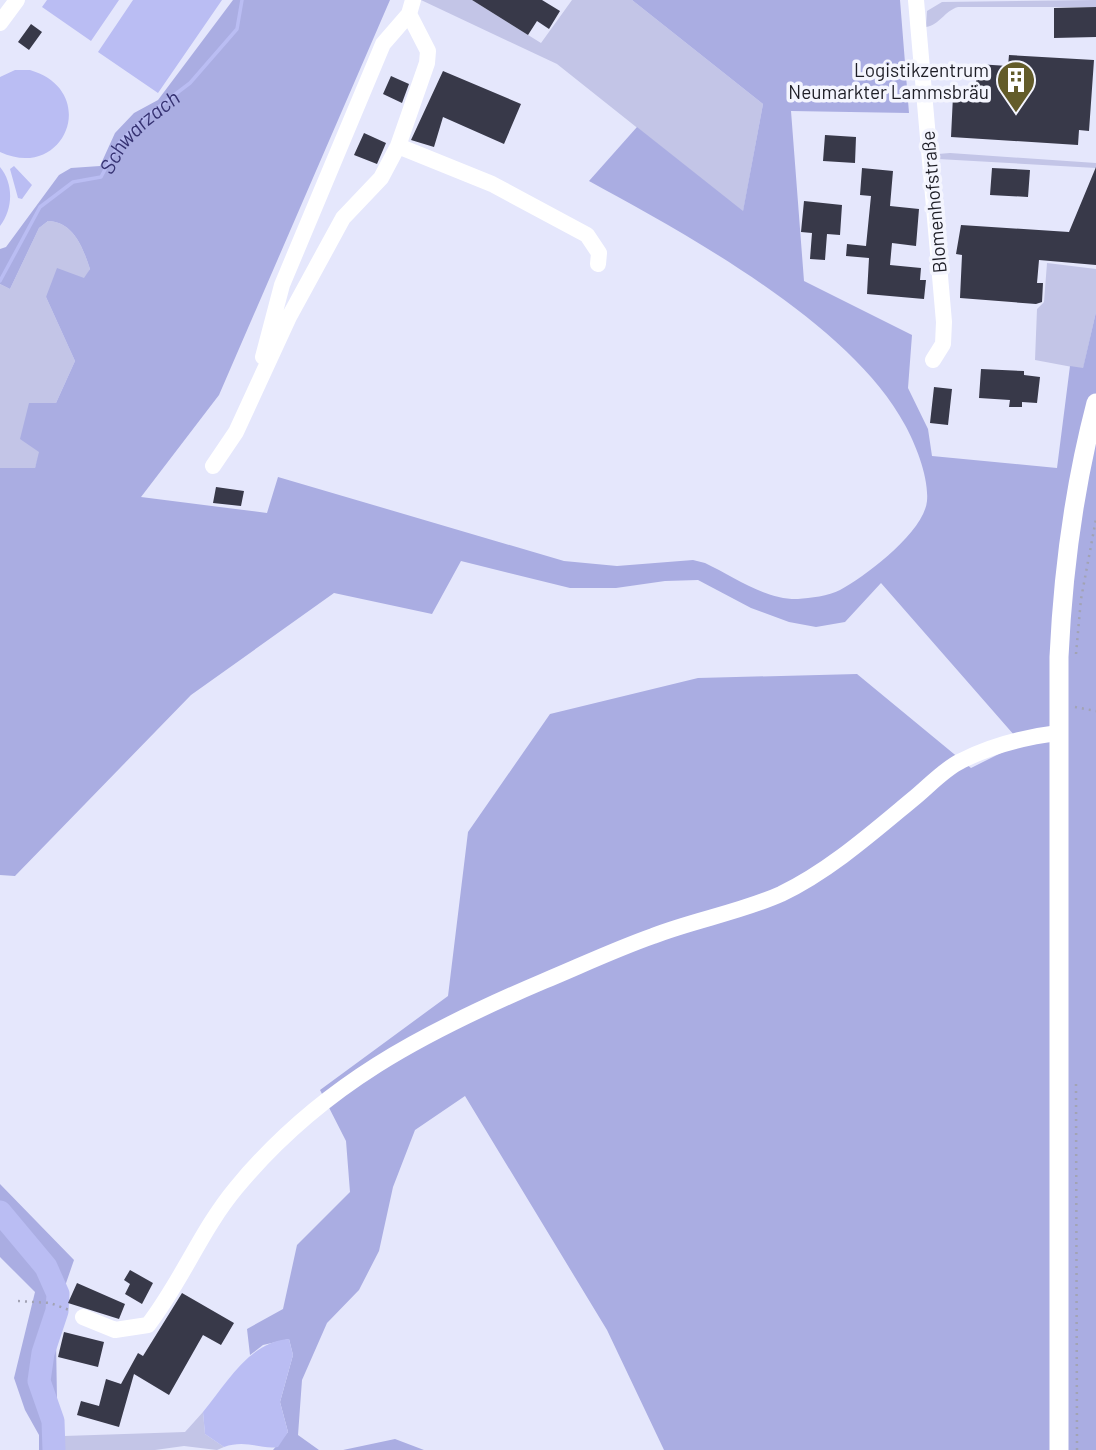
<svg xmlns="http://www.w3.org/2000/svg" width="1096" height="1450" viewBox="0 0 1096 1450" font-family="Barlow,sans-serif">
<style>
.green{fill:#c3c5e7}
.forest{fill:#aaade2}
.water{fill:#babdf3}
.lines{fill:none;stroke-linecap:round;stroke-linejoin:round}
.stream{stroke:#babdf3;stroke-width:3.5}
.river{stroke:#babdf3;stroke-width:23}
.building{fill:#383949}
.path{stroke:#a2a3b4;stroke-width:2.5;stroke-dasharray:2 5;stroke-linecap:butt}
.minor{stroke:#fff;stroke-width:16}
.major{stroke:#fff;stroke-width:19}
.labels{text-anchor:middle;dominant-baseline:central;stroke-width:7;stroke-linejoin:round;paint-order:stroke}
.poi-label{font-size:19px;fill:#1e1e26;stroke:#f4f5fe;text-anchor:end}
.street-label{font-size:19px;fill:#1e1e26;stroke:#f4f5fe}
.water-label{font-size:21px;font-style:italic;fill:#363272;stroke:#f4f5fe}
</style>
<rect width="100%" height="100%" fill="#e5e7fc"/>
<!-- green -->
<path class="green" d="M421 0H472L541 43 572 0H632L763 104 743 212 557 64Z
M1096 0V7H958C944 11 940 25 926 27L927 11 942 2Z
M950 153 1096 163V168L938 159V154Z
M48 221C74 222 83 248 90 269L85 279 46 297 75 361 56 403 35 468H0V284L10 289 39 228Z
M1047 263 1096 269V312L1083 369 1035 360 1037 309 1044 302Z
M203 1412 205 1434 224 1447 217 1450 184 1446 155 1450H65L64 1436 185 1432Z"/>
<!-- forest -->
<path class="forest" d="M233 0H390L219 395 141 497 267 513 278 477 564 561 617 566 693 560 705 563C733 576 765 600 798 599 810 598 829 596 840 590 866 576 924 532 927 501 929 478 916 445 905 425 851 324 688 235 589 181L637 127 743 211 763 104 632 0H900L909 113 791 111 804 281 912 335 908 388 928 429 932 456 1057 468 1070 366 1083 368 1096 312V1450H664L607 1330 465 1096 415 1130 393 1187 379 1251 359 1290 327 1323 302 1380 298 1435 319 1450H273L288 1432 280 1402 293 1355 289 1339 263 1345 250 1355 247 1329 283 1309 297 1245 350 1192 346 1141 320 1090 448 996 468 832 550 714 698 678 857 674 971 768 1021 743 881 583 845 622 816 627 789 622 751 608 698 580 665 581 616 588H570L461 561 432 614 334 593 191 695 15 876 0 875V468H35L39 452 20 439 29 403H56L75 361 46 297 57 268 84 278 90 269C83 248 74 222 48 221L39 228 10 289 0 284V249L6 247 59 175 71 168 100 166 115 133 134 113 158 100Z
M0 1184 74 1260 64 1289 67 1315 56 1339 57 1401 65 1450H39V1435L25 1410 14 1378 35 1292 0 1257Z
M395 1439 424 1450H343Z"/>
<!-- water -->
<path class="water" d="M47 0H119L91 41 42 7Z
M133 0H222L158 93 98 52Z
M30 70C101 91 65 182 0 152V77L15 70Z
M14 166 32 185 22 199 18 198 10 169Z
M0 167C14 184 13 209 0 226Z
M289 1339 293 1355 280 1402 288 1432 278 1447C262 1450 246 1439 224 1447L205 1434 203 1412C227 1383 249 1342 289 1339Z"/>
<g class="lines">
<!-- stream -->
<path class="stream" id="s1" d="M0 281 40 207 73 182 101 177 119 143 144 118 190 83 237 29 242 0"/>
<!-- river -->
<path class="river" d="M0 1212 46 1267 58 1294 57 1311 43 1353 39 1381 53 1421 54 1450"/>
</g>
<!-- building -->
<path class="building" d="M472 0H542L560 11 549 29 537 21 528 35Z
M1096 7V37L1054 38V8Z
M31 24 42 32 29 50 18 42Z
M1009 55 1094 60 1089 131 1079 130 1078 145 951 137 953 96 975 97 977 64 1008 66Z
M443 71 521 104 504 144 443 117 434 147 411 140Z
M391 76 409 84 402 103 383 94Z
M364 133 386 143 377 164 354 155Z
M825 135 856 137 855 163 823 161Z
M1096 167V265L1039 260 1037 283H1043L1042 302 1036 304 960 298 962 255 956 254 961 225 1069 232Z
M862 168 893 171 890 206 919 209 916 246 892 243 890 265 921 268 920 280H926L924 299 867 294 869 258 846 256 847 244 866 246 871 196 860 195Z
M992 168 1030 170 1028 197 990 195Z
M804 201 842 205 840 235 827 234 825 260 810 259 812 233 801 232Z
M981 369 1024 371V375L1040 377 1037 403 1022 402V407H1009L1010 400 979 398Z
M934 387 952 389 948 425 930 423Z
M216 487 244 491 241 506 213 503Z
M130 1270 153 1283 142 1304 125 1294 130 1284 124 1280Z
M77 1283 125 1304 119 1319 68 1303Z
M182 1293 234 1323 221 1345 203 1335 169 1395 134 1374 119 1427 77 1415 81 1401 99 1406 106 1379 121 1384 138 1353 143 1356Z
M64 1332 104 1342 98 1367 58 1357Z"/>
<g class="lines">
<!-- path -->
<path class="path" d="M1076 654 1081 599 1096 519
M1075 707 1096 711
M1076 1084 1077 1450
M18 1301 50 1303 72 1311"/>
<!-- minor -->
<path class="minor" d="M916 0 944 322 943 344 933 360
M0 23 17 0
M398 146 492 184 587 235 599 253 598 264
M263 357 282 285 383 44 409 14
M213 466 236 432 289 317 343 218 381 178 398 146 427 63 428 51 409 14 413 0
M83 1317 115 1330 148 1325C182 1281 201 1230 236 1188 321 1085 424 1032 544 981 580 966 616 949 653 936 694 920 741 912 781 894 829 871 872 833 913 799 928 787 944 769 961 761 990 746 1025 737 1058 733"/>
<!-- major -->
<path class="major" d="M1059 1450V657C1063 570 1074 487 1096 403"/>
</g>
<!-- icons -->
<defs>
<symbol id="building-pin" viewBox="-11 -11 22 30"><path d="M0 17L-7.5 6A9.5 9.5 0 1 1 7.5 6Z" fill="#635c29" stroke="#f4f5fe"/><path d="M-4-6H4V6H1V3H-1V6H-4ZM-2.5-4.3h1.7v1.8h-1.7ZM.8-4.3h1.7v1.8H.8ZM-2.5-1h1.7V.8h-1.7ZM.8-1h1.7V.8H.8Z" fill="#fff"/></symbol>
</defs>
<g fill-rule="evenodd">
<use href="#building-pin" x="994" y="58" width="44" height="60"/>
</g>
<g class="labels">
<!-- poi labels -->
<g class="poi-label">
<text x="989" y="69">Logistikzentrum<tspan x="989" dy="22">Neumarkter Lammsbräu</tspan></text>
</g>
<!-- street labels -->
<g class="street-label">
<text transform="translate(933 202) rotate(-95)">Blomenhofstraße</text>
</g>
<!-- water labels -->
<g class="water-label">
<text stroke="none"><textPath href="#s1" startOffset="214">Schwarzach</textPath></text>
</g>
</g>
</svg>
